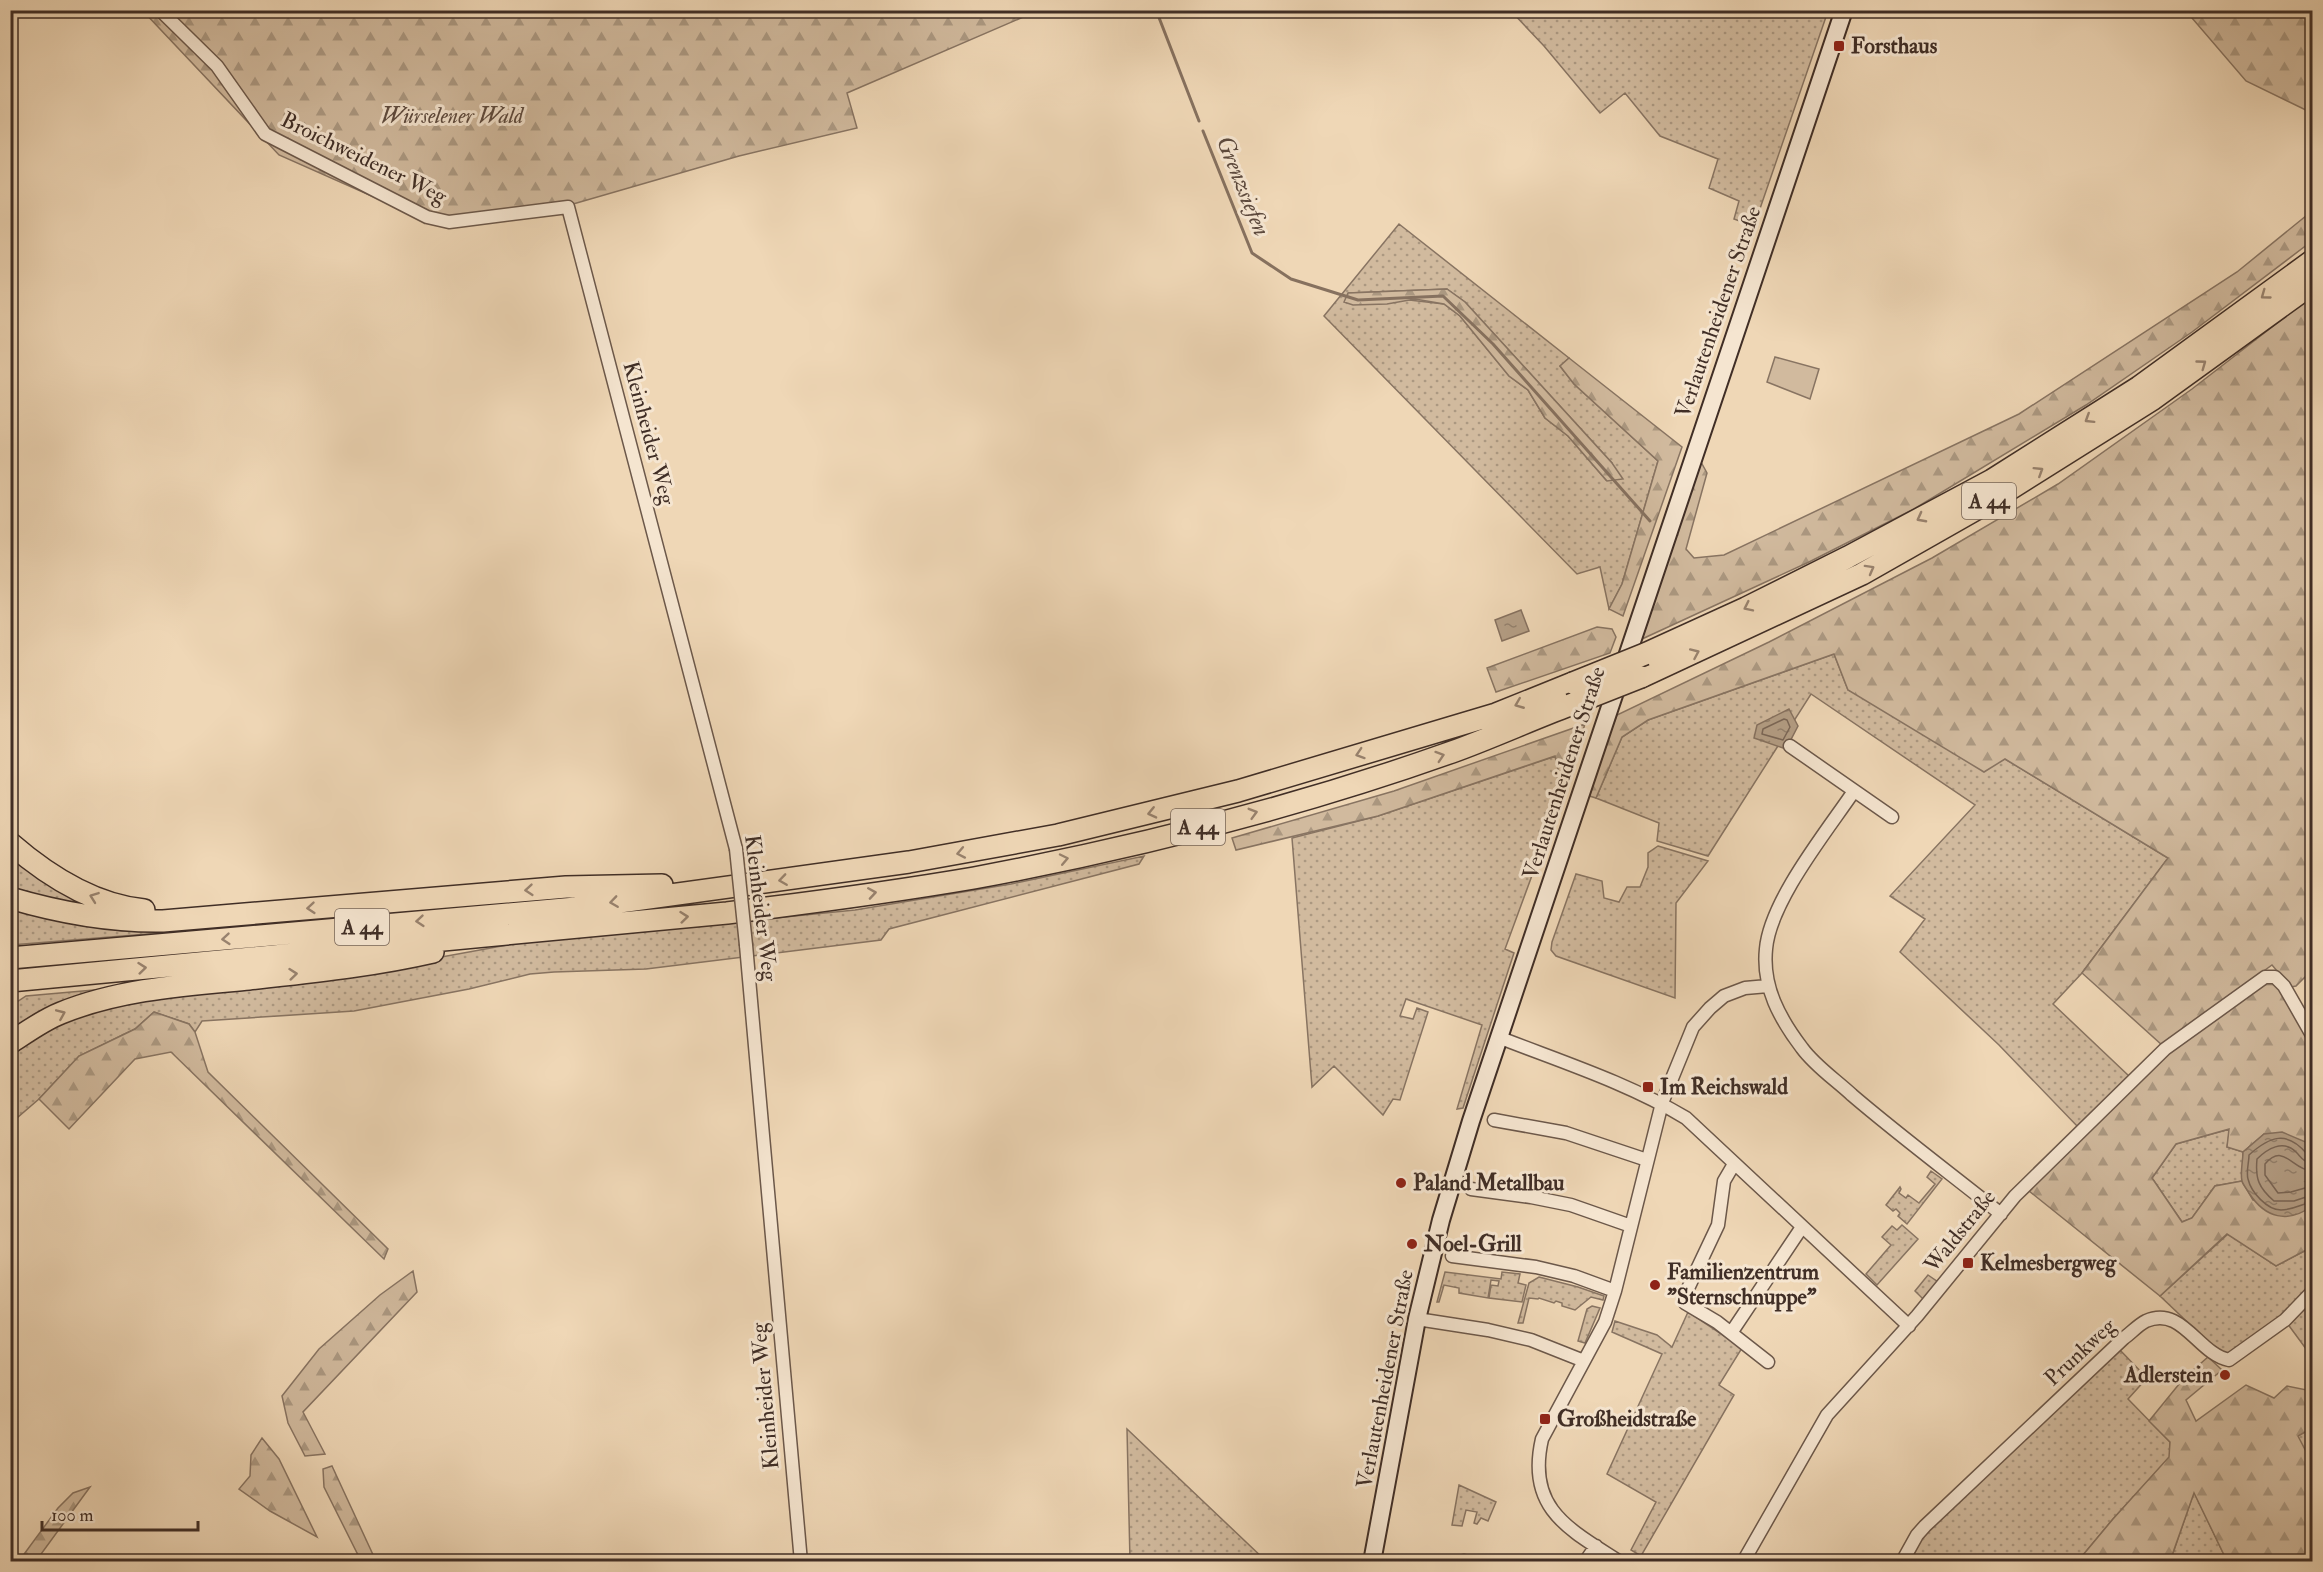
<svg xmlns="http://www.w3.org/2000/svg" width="2323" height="1572" viewBox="0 0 2323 1572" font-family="'IM FELL Double Pica',serif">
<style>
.grass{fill:url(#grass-dots);stroke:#887462;stroke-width:1.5;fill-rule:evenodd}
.forest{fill:url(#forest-firs);stroke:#887462;stroke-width:1.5}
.pitch{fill:#d1ba9e;stroke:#887462;stroke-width:1.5}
.water{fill:url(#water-ripples);stroke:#86715f;stroke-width:1.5}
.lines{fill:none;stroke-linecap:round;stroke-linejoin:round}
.shore{stroke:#7a6656;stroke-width:1.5}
.stream{stroke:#86715f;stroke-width:3}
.minor-casing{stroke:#6c584a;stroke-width:15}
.secondary-casing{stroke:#402e26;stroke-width:20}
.motorway-casing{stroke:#402e26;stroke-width:24}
.minor{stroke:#f5e5d0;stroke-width:12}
.secondary{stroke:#f5e5d0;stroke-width:16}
.motorway{stroke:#efd7b6;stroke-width:21}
.minor-bridge-casing{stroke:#6c584a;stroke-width:15;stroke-linecap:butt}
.motorway-bridge-casing{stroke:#402e26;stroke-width:24;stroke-linecap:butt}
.minor-bridge{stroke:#f5e5d0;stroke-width:12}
.motorway-bridge{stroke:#efd7b6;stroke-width:21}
.oneway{stroke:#98826e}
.poi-dot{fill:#8f2418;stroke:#f5e5d0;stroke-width:2}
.labels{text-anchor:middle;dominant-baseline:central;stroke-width:6;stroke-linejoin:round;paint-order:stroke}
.shield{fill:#f5e5d0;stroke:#766559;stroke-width:1.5}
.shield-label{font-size:21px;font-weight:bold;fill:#402e26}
.poi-label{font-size:22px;font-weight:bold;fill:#402e26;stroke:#f5e5d0;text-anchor:start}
.park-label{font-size:22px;font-style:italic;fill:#5d4a3e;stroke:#f5e5d0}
.street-label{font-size:22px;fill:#402e26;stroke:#f5e5d0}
.water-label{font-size:24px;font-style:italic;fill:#5d4a3e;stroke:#f5e5d0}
</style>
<defs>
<pattern id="grass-dots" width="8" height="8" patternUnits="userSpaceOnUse" patternTransform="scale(1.5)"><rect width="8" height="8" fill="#d1ba9e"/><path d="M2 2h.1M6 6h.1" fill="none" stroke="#ab9881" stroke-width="1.8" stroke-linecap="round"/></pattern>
<pattern id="forest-firs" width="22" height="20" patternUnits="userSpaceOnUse" patternTransform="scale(1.5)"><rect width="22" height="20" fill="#d1ba9e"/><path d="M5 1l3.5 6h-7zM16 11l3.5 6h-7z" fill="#ab9881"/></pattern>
<pattern id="water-ripples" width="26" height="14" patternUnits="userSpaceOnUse" patternTransform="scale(1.5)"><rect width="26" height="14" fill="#b49e85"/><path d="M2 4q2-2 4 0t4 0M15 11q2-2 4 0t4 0" fill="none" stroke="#94816d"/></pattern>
</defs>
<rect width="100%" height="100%" fill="#efd7b6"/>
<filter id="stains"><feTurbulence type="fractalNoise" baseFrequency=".00333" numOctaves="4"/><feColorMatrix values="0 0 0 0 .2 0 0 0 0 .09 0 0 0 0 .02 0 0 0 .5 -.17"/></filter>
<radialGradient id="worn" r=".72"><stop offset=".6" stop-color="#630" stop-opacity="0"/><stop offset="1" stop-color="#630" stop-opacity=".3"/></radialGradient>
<!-- grass -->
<path class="grass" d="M1511 11H1828L1754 226 1734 219 1739 201 1709 188 1718 159 1660 136 1625 93 1600 113 1544 46Z
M1399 224 1569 358 1560 366 1574 384 1658 461 1622 584 1609 609 1600 567 1577 574 1324 316ZM1447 289 1465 302 1612 463 1606 480 1568 436 1545 418 1528 390 1509 376 1460 316 1444 304 1348 293Z
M1834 654 1848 690 2005 759 2168 858 2082 973 2053 1004 2130 1077 2078 1127 1999 1045 1900 952 1925 919 1890 896 1975 805 1811 694 1708 856 1657 841 1659 823 1596 798 1622 737 1648 720Z
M1556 756 1563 791 1505 949 1514 953 1463 1108 1457 1109 1482 1025 1406 999 1400 1016 1413 1019 1417 1008 1428 1012 1400 1100 1393 1099 1383 1115 1334 1066 1312 1087 1292 838 1378 816Z
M1658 846 1708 861 1676 903 1675 998 1556 956 1551 950 1552 942 1576 874 1602 881 1604 898 1619 902 1627 887H1640L1648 867V853Z
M10 849 92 901 83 907 11 888Z
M1144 856 1139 864 889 929 881 940 646 969 554 972 530 974 469 989 354 1011 202 1021 195 1032 189 1024 154 1012 135 1029 79 1056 39 1099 11 1123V1052L27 1039 107 1005 392 966 513 944 855 910 1011 884Z
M10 905 67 920 122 931 172 930V932L11 945Z
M128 987 11 1035V1006L26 996Z
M2230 1129 2227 1147 2243 1152 2242 1181 2215 1186 2192 1218 2182 1222 2152 1178 2176 1144Z
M1931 1171 1942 1179 1907 1224 1898 1216 1900 1213 1896 1209 1893 1211 1886 1205 1900 1187 1901 1189 1899 1193 1906 1198 1908 1195 1919 1203 1935 1184 1927 1177Z
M1902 1225 1918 1239 1877 1285 1866 1274 1891 1245 1882 1237 1892 1226 1897 1230Z
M2228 1234 2276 1266 2312 1247V1286L2281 1318 2229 1354 2220 1353 2160 1296Z
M1445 1272 1501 1279 1502 1272 1520 1274 1518 1283 1526 1285 1522 1302 1489 1298 1491 1285 1498 1286 1499 1281 1491 1280 1488 1298 1459 1293V1288L1444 1285 1439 1302H1437Z
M1928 1275 1938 1282 1923 1299 1915 1291Z
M1539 1277 1578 1287 1604 1296 1603 1300 1591 1297 1575 1310 1562 1306V1303L1556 1301 1554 1303 1539 1298 1538 1299 1529 1298 1523 1323H1518L1529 1283Z
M2312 1297V1357L2287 1323Z
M1592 1306 1600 1308 1585 1343 1578 1341 1587 1309Z
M1688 1312 1742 1348 1719 1385 1734 1395 1641 1556 1631 1550 1656 1502 1607 1474 1662 1354 1612 1332 1615 1321 1657 1335 1672 1347Z
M2118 1348 2147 1378 2128 1399 2170 1442V1457L2113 1519 2078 1561 1906 1562 1912 1550 1931 1525Z
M2312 1428V1463L2297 1436Z
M1127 1429 1266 1561H1130Z
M1459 1485 1496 1502 1488 1521 1481 1518 1477 1524 1474 1523 1477 1512 1466 1510 1462 1526 1452 1525Z
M2194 1492 2227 1561 2170 1562Z"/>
<!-- forest -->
<path class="forest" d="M143 11H1037L847 93 857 128 739 156 549 211 437 225 279 155Z
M2186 11H2312V113L2246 81Z
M2312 211V241L2192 332 2086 405 1914 509 1809 562 1642 639 1701 462 1707 473 1686 549 1694 558 1724 555 2019 414 2237 272Z
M1447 289 1465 302 1612 463 1623 479 1607 481 1568 436 1545 418 1528 390 1509 376 1460 316 1444 304 1415 299 1387 304 1353 305 1344 302 1348 293Z
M2312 296V970L2296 986 2291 987 2272 965 2162 1045 2082 973 2168 858 2005 759 1984 772 1848 690 1834 654 1648 720 1622 737 1596 798 1586 795 1617 715 1769 642 1932 558 2058 484 2192 389Z
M1569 358 1682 447 1623 616 1609 609 1622 584 1658 461 1574 384 1560 366Z
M1597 627 1612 629 1616 637 1610 653 1496 692 1487 668Z
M1585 724 1563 791 1555 756 1378 816 1236 850 1232 838 1394 791Z
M2267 980 2273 981 2281 989 2312 1046V1155L2307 1143 2264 1134 2243 1152 2227 1147 2229 1129 2176 1144 2152 1178 2182 1222 2192 1218 2215 1186 2242 1181 2253 1200 2312 1206V1247L2276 1266 2227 1234 2160 1296 2029 1191 2091 1125 2168 1052Z
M154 1012 189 1024 195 1032 208 1072 388 1249 384 1259 171 1052 135 1059 69 1129 39 1099 79 1056 135 1029Z
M413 1271 417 1292 303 1412 325 1454 305 1456 288 1423 282 1396 319 1349 380 1295Z
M2208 1357 2222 1370 2186 1400 2196 1421 2246 1385 2274 1398 2287 1386 2312 1391V1428L2298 1436 2312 1463V1561H2227L2194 1493 2170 1561H2078L2113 1519 2169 1457 2170 1442 2149 1421 2184 1378Z
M262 1438 279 1459 317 1537 270 1511 239 1489 250 1476 251 1455Z
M332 1466 375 1559 376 1561H361L324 1487 323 1469Z
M90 1487 36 1561H19L58 1508 73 1493Z"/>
<!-- pitch -->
<path class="pitch" d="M1775 357 1819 369 1810 399 1767 382Z"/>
<!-- water -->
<path class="water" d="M1521 610 1529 631 1502 641 1495 620Z
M1789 709 1798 726 1786 749 1754 738 1757 725Z
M2282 1132 2308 1143 2312 1155V1206C2288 1224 2265 1218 2249 1193 2247 1189 2243 1185 2242 1181 2240 1173 2243 1160 2243 1152L2264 1134Z"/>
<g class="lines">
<!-- shore -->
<path class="shore" d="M1784 719 1787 720 1790 727 1783 740 1762 734 1763 729Z
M2312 1155 2307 1154C2287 1130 2270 1136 2249 1155 2249 1162 2246 1172 2248 1179 2251 1192 2267 1210 2281 1210 2293 1210 2301 1204 2312 1202
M2312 1162C2303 1162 2302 1158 2296 1152 2283 1139 2267 1149 2257 1159 2255 1179 2259 1188 2274 1201H2294L2312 1195
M2312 1171C2292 1170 2284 1142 2265 1164V1175L2278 1193 2291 1192 2312 1186"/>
<!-- stream -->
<path class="stream" d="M1158 10V15L1199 121
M1203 131 1252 253 1291 279 1358 300 1443 296 1493 344 1650 521"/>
<defs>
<path id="minor" d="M160 10 217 66 265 134 427 217 449 222 568 207 736 849
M1790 746 1892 817
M1854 791C1827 831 1770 901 1766 949 1762 987 1780 1019 1802 1048 1815 1066 1836 1080 1852 1095 1900 1136 1951 1174 2001 1214
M746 945 801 1562
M1498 1037C1562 1062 1628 1083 1686 1118L1909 1326
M1494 1120 1566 1133 1647 1160
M1734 1164 1724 1181 1718 1225 1683 1299 1685 1303 1717 1322 1768 1362
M1471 1189 1531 1197 1571 1205 1631 1226
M1452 1256 1536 1267 1574 1276 1615 1291
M1417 1319 1488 1330 1531 1340 1584 1361
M1731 1333 1802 1227
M1464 1561 1465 1562
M1585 1562 1596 1546
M1620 1562C1569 1529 1526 1509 1542 1439L1605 1322 1615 1291 1662 1103 1693 1027 1710 1008 1724 996 1745 988 1768 986
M1743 1562 1827 1415 1917 1316 2015 1196 2165 1049 2265 977H2275L2284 986 2312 1035
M1902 1562 1917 1535 1925 1526 2124 1338C2131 1333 2138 1325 2146 1321 2182 1305 2198 1354 2229 1360L2285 1320 2312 1292"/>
<path id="secondary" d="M1372 1562 1417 1319 1441 1220 1471 1121 1844 10"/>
<path id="motorway" d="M1645 654 1746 608 1848 557 1992 480 2139 387 2312 261
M1641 677 1862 574 1994 499 2153 399 2312 284
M10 843C48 876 93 905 144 910
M10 898C61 913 111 922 163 921L566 887 662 885
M10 958 576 908 909 862 1058 835 1238 791 1496 714 1573 683
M10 981 727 913C809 903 892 892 974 878 1135 848 1297 807 1452 752 1491 738 1530 720 1570 705
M10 1043C27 1032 43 1020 61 1013 120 989 186 985 249 979 311 972 372 966 433 952"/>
</defs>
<!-- minor casing -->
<use href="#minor" class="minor-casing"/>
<!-- secondary casing -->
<use href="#secondary" class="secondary-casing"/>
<!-- motorway casing -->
<use href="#motorway" class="motorway-casing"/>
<!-- minor -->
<use href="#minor" class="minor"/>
<!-- secondary -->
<use href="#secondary" class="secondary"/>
<!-- motorway -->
<use href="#motorway" class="motorway"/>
<defs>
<path id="minor-bridge" d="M736 849 746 945"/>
<path id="motorway-bridge" d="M1573 683 1645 654
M1570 705 1641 677"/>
</defs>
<!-- minor-bridge casing -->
<use href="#minor-bridge" class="minor-bridge-casing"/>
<!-- motorway-bridge casing -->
<use href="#motorway-bridge" class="motorway-bridge-casing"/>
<!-- minor-bridge -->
<use href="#minor-bridge" class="minor-bridge"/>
<!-- motorway-bridge -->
<use href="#motorway-bridge" class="motorway-bridge"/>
</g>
<!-- one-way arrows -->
<defs><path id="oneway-chevron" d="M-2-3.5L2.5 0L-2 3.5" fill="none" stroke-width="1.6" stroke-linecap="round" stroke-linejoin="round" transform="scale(1.5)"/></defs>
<g class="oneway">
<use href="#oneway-chevron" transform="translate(2265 295) rotate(144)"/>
<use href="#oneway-chevron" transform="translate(2202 364) rotate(-36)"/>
<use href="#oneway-chevron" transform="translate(2089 419) rotate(148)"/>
<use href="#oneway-chevron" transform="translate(2039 471) rotate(-32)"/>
<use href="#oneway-chevron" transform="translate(1921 518) rotate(152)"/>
<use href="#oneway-chevron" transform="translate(1870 569) rotate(-29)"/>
<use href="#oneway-chevron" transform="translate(1748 607) rotate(154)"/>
<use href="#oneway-chevron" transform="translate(1695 653) rotate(-24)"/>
<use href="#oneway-chevron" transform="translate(1519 704) rotate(158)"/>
<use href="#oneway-chevron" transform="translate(1360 754) rotate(162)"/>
<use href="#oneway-chevron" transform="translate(1440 756) rotate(-18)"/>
<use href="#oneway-chevron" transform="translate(1152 813) rotate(167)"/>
<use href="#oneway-chevron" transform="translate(1253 813) rotate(-16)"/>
<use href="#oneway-chevron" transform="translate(961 853) rotate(169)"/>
<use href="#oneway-chevron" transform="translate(1064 859) rotate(-12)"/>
<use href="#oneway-chevron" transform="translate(783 880) rotate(172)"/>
<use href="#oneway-chevron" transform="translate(529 890) rotate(175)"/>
<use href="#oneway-chevron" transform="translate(872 893) rotate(-9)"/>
<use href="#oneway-chevron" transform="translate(94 897) rotate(-160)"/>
<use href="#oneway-chevron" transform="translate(614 902) rotate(172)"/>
<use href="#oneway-chevron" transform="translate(311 908) rotate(175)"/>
<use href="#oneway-chevron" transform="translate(684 917) rotate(-6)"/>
<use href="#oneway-chevron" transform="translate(420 921) rotate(175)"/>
<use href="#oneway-chevron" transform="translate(226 939) rotate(175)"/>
<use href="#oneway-chevron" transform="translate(142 968) rotate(-6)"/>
<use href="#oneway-chevron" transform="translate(293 974) rotate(-6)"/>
<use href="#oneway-chevron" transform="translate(61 1014) rotate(-23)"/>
</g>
<!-- markers -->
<g class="poi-dot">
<rect x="1833" y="40" width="12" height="12" rx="3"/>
<rect x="1642" y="1081" width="12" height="12" rx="3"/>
<circle cx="1401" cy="1183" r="6"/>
<circle cx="1412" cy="1244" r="6"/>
<rect x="1962" y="1257" width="12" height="12" rx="3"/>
<circle cx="1655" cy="1285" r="6"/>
<circle cx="2225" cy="1375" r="6"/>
<rect x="1539" y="1413" width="12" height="12" rx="3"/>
</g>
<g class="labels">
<!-- shield labels -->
<g class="shield">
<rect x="1962" y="483" width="54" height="36" rx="4.5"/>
<rect x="1171" y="809" width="54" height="36" rx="4.5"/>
<rect x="335" y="909" width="54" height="36" rx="4.5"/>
</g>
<g class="shield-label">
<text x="1989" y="501">A 44</text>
<text x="1198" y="827">A 44</text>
<text x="362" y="927">A 44</text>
</g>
<!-- poi labels -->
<g class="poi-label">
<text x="1851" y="46">Forsthaus</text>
<text x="1660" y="1087">Im Reichswald</text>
<text x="1413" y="1183">Paland Metallbau</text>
<text x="1424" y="1244">Noel-Grill</text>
<text x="1980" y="1263">Kelmesbergweg</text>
<text x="1667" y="1272">Familienzentrum<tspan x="1667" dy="25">"Sternschnuppe"</tspan></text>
<text x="2213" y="1375" text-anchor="end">Adlerstein</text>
<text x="1557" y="1419">Großheidstraße</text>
</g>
<!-- park labels -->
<g class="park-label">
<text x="452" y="116">Würselener Wald</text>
</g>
<!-- street labels -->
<g class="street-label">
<text transform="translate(364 158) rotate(26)">Broichweidener Weg</text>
<text transform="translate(1718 312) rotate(-71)">Verlautenheidener Straße</text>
<text transform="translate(649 433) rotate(75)">Kleinheider Weg</text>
<text transform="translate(1564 773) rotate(-72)">Verlautenheidener Straße</text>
<text transform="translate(761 908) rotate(83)">Kleinheider Weg</text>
<text transform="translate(1960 1231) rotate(-51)">Waldstraße</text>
<text transform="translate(2080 1352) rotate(-43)">Prunkweg</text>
<text transform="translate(1385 1379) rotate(-79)">Verlautenheidener Straße</text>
<text transform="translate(765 1396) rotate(-95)">Kleinheider Weg</text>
</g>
<!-- water labels -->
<g class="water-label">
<text transform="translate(1243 186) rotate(68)">Grenzsiefen</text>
</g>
</g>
<!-- margin -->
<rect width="2323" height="1572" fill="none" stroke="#efd7b6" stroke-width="36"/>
<rect x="12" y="12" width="2299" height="1548" fill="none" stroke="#402e26" stroke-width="3"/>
<rect x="18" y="18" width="2287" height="1536" fill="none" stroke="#402e26" stroke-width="1.5"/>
<!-- scale -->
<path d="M42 1521v9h156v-9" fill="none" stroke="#402e26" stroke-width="3"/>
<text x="51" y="1521" font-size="18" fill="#402e26" stroke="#f5e5d0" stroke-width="4.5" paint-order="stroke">100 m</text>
<rect width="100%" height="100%" filter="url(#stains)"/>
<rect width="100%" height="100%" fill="url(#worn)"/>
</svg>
